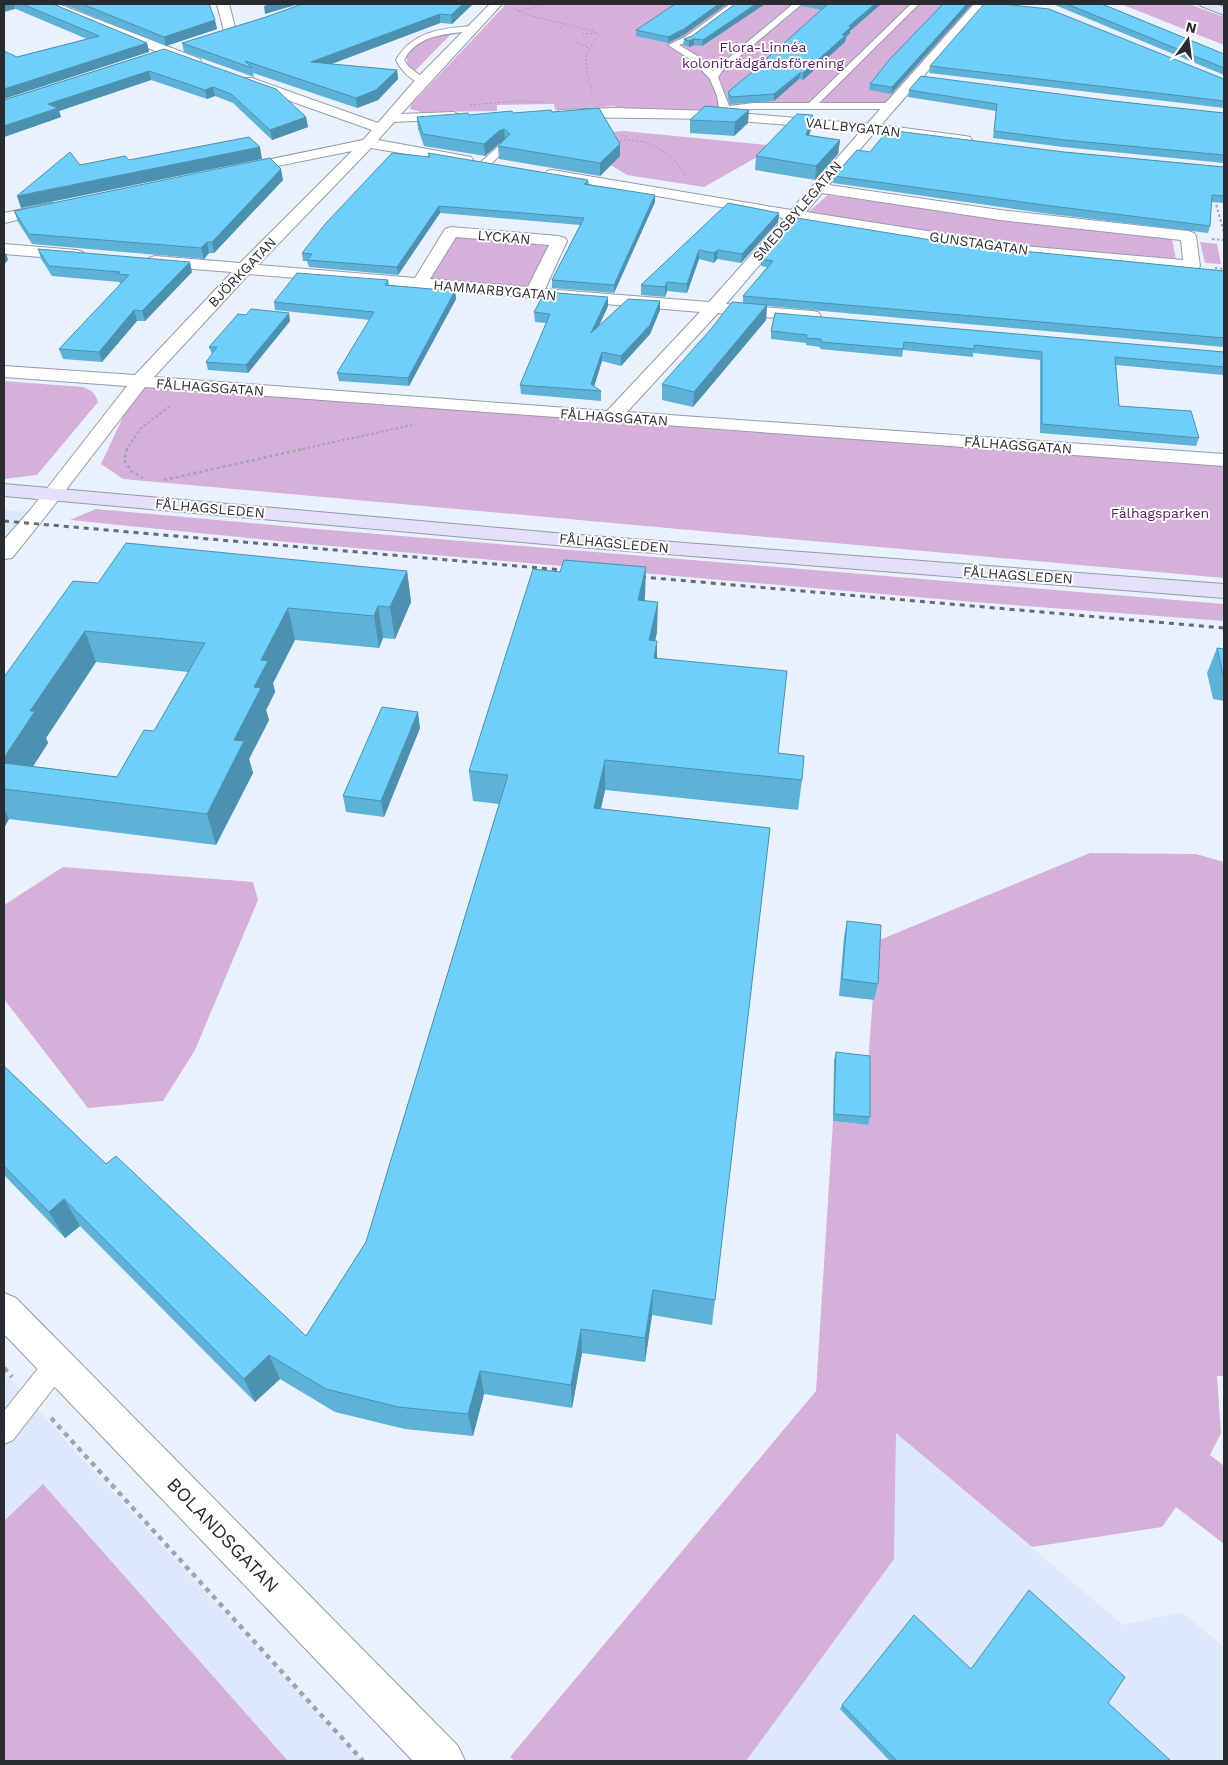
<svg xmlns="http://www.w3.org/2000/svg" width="1228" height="1765" viewBox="0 0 1228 1765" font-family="'Work Sans',sans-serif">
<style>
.built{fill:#dde8fc}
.green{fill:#d7afdb}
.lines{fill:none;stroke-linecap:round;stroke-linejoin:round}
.lane-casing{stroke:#959ca8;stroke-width:2}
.street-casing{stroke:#959ca8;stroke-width:2}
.secondary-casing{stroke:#959ca8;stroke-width:2}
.path-far3{stroke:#9fa5af;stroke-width:1;stroke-dasharray:2 2;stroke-linecap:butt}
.path-far2{stroke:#9fa5af;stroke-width:2;stroke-dasharray:2.5 2.5;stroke-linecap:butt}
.path-far1{stroke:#9fa5af;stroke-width:2.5;stroke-dasharray:3 3;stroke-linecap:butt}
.path{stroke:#9fa5af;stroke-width:4.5;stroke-dasharray:5 5;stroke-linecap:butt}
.lane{fill:#fff;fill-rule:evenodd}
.street{fill:#fff;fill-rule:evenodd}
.secondary{fill:#e5e0fa;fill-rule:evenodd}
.rail{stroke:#656a71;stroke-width:3;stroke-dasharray:5 5;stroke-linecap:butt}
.wall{fill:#5eb2d7;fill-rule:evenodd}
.shaded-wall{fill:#4c91af}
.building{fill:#6dcffa;stroke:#4c91af}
.labels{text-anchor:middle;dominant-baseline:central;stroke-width:4;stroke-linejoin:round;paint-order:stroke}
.far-park-label{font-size:14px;fill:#5c1664;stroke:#fff}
.far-street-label{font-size:14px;fill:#282b30;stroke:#fff}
.near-street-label{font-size:19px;fill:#282b30;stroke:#fff}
</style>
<rect width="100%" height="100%" fill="#e9f1fd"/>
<!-- built -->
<path class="built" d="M4 510 38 513 7 549H4Z
M4 1373 21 1392 361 1761H4Z
M896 1432 1123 1625 1182 1612 1224 1647V1761H735L894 1559Z"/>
<!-- green -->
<path class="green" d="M506 4H980L890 106H754L724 116 617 111 615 106 555 110 554 104 497 105V111L421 112 410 109 411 105Z
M1121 4H1189L1224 17V45Z
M454 31 414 72 407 65V52L423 41Z
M624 131 777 146 704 187 627 175 609 164 522 139Z
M828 195 997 219 1172 239 1176 260 1024 247 806 214Z
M451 232 559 241 534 293 419 284Z
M1200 242 1217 244 1221 264 1205 263Z
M4 381 82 387C91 390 95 392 98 402L37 475 4 479Z
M140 381 1224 460V578L123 479 101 464Z
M96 509 305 528 1224 604V621L974 602 309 544 70 520Z
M1090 853 1196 854 1224 862V1376H1217L1221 1433 1210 1455 1224 1466V1544L1176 1507 1162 1527 1032 1547 896 1433 894 1559 746 1761H515L510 1757 816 1391 833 1121 868 1125V1064L877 941Z
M63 867 253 882 258 900 195 1050 163 1101 88 1108 4 999V905Z
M43 1484 288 1761H4V1521Z"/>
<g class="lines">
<defs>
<path id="lane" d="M730 4H739L691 41 679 45 699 57 713 71 793 4H802L722 71 718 77 729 106 754 103H809L911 4H919L819 103H890L895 106 890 109H754L729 111 727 118H721L717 96 710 79 693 61 668 45 685 37Z
M473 26 477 28 476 30C449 35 419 32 404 60L409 67 425 79V83C413 84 401 70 396 60 412 31 443 28 473 26Z
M504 143 509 146 490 165H482V161L501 144Z
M57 1352 66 1356 69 1364 66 1372 13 1440 4 1444V1411L48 1356Z"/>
<path id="street" d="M42 4H58L200 59 201 62 195 66 190 65 44 6Z
M217 4H229L236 31 234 34H226L224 31Z
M490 4H502L401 114 454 112 461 116 459 119 394 122 378 140 466 156 471 157 473 160 471 163 466 164 371 148 258 265 415 278 445 229 451 227 559 236 565 238 567 241 545 289 709 302 784 218 552 178 547 177 545 174 547 171 552 170 791 210 861 131 715 119 564 117 557 113 559 110 614 108 715 111 867 124 974 4H986L881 125 965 136 970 137 972 140 970 143 965 144 874 133 829 185 1000 210 1188 231 1194 233 1196 236 1200 266 1198 269 1192 271 1023 256 798 220 726 304 812 311 818 312 821 316 818 320 812 321 718 313 627 412 1224 454V466L145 387 45 517 12 558 4 559V540L31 509 127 386 4 377V366L135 375 232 272 155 266 149 264 147 261 149 258 155 256 240 263 352 151 238 174 233 173 231 170 233 167 363 140 372 130 242 84 240 81 242 78H252L378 123 417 78ZM822 193 1000 220 1181 240 1183 260 1023 246 806 212ZM456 237 549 245 528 287 430 279ZM249 274 700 312 607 411 154 377Z
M51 203 56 205 59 208 56 211 4 223V213Z
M4 244 77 250 83 252 85 255 83 258 77 260 4 254Z
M4 1293 16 1298 458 1746 465 1761H413L4 1334Z"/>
<path id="secondary" d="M1199 4H1215L1224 7V15L1201 6Z
M4 484 566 534 1224 584V598L566 546 4 496Z"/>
</defs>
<!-- lane casing -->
<use href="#lane" class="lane-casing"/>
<!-- street casing -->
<use href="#street" class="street-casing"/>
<!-- secondary casing -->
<use href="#secondary" class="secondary-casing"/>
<!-- path-far3 -->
<path class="path-far3" d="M515 9 528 15 593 31 599 35C579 60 586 63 592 92
M519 11 547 4
M560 30V27L568 23
M582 34 596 33
M575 42 589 48
M470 105 518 101 544 102
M623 135 627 137 624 139
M616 141C646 137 669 149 685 175"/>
<!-- path-far2 -->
<path class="path-far2" d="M1215 200 1224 233
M1212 239 1224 240
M1215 268 1224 269
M126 450 141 428 170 406
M298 450 412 425"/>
<!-- path-far1 -->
<path class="path-far1" d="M127 449 124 460 131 471 143 478
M164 480 303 449"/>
<!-- path -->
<path class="path" d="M4 1368 12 1377
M51 1418 363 1761"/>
<!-- lane -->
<use href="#lane" class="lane"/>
<!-- street -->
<use href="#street" class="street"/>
<!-- secondary -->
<use href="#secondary" class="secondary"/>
<!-- rail -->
<path class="rail" d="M4 521 574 571
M631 576 1224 628"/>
</g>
<!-- wall -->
<path class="wall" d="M4 4H53L147 43 149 52 17 57 87 39Z
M62 4H209L217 29 166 46Z
M473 4 452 24 440 23 332 64 397 70 398 79 378 100 357 108 253 73 254 77 184 52 182 43 266 17Z
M735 4H765L702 46 694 45 689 47 683 45 684 39 692 36Z
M802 4H881L850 31V33L846 37 845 42 803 80 799 79 774 101 730 104 728 98V92L765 62 766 59 822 10 802 6Z
M943 4H972L891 94 869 90 870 84Z
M1042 4H1102L1224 54V75L1055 5Z
M636 30 684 35 668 43 636 36Z
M164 49 306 117 308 127 272 140 233 103 215 96 207 99 151 80 59 111 61 117 4 137V100Z
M930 66 1224 79V108L929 73Z
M909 90 1113 101 1224 113V163L1063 147 993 138 996 111 908 97Z
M552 112 620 144V156L600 176 499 159 498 146 503 142 500 143 485 156 424 146 418 129 417 117Z
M690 120 748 123 734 136 690 133Z
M811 129 809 135 840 140 838 154 815 180 755 170 756 156Z
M870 152H1064L1224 167V203L1211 202 1210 226 1208 233 1042 213 833 183 834 176Z
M428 153 588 180 589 184 655 202 614 293 552 288V280L580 225 440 213 398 275 309 267 307 261H303L302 253 429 157Z
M283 180 214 253H209L204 259 32 244 18 222 14 211Z
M728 203 779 213 778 222 741 263 717 259 714 263 699 259 687 293 667 291 665 297 641 295V285Z
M962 245 1224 271V347L767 306 766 320 693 407 662 400V384L743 303V296L767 267 761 266V259Z
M38 249 192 272 145 321H137L102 362 63 359 59 349 121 284 119 282 52 276 41 259Z
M388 280 389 285 455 291 456 299 409 386 339 381 337 373 370 320 275 310 274 302Z
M660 301V310L650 334 621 366 602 361 594 386 601 391V401L521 394 520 385 546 323 535 322 534 312 608 306 599 326Z
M290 321 248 373 208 370 206 362 212 354 209 347Z
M771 331 1224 352V375L1116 365 1119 406 1199 438 1196 446 1040 433V360L973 353V357L903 350 902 357 820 349V347L806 345V343L771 339Z
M407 571 411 602 395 639 383 638 379 648 295 640 273 683 275 692 266 710 269 720 249 759 253 773 216 845 9 819 4 828V677L98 583ZM96 662 188 672 154 731 117 777 33 766 48 743 46 738Z
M645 597 644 601 657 632 655 641 657 658 778 753 802 780 798 810 605 790 601 809 770 828 712 1325 652 1315 645 1362 582 1353 572 1408 484 1394 473 1436 405 1429 335 1412 280 1379 255 1402 80 1226 65 1238 4 1175V1066L106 1164 306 1336 366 1242 499 804 473 801 469 771Z
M1217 648 1224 649V701L1213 699 1207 673Z
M420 728 384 817 346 812 343 796Z
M847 921 878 984 874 1000 839 996 844 937Z
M836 1052 870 1117 868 1125 833 1121 834 1060Z
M971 1669 1108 1703 1171 1761H890L840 1709 842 1705Z"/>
<!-- shaded-wall -->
<path class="shaded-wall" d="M4 4H14L15 9 4 12Z
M270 4H299L265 14 264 6Z
M463 4H473L452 24 451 15Z
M719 4H727L684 35 668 43V37Z
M756 4H765L702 46 703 40Z
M875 4H881L850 31V33L846 37 845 42 803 80V73L849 26Z
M967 4H972L891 94 892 87Z
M440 14V23L312 71 311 62Z
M215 20 217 29 166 46 164 37Z
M694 39V45L689 47V41Z
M147 43 149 52 4 99V89Z
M397 70 398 79 378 100 357 108 356 98Z
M149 71 151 80 59 111 61 117 4 137V126L48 104Z
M800 73 799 79 774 101V94Z
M213 87 215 96 207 99 205 90Z
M749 110 748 123 734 136 735 122Z
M813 115 811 129 805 148 806 135Z
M306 117 308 127 272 140 270 130Z
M504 129 505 141 500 143 485 156 484 144 499 131Z
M840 140 838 154 815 180 816 166Z
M620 144V156L600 176V163Z
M260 147 262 159 21 208 17 196Z
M281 169 283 180 214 253 212 242Z
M655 195V202L614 293V285Z
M439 206 440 213 398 275 397 267Z
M779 213 778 222 741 263 742 254Z
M207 242 209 253 204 259 201 248Z
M699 250V259L687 293V284Z
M718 250 717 259 714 263V253Z
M6 253 8 260 4 265V255Z
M190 262 192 272 145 321 142 311Z
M667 282V291L665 297V287Z
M455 291 456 299 409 386 408 378Z
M608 297V306L591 343V333Z
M660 301V310L650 334 621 366V356Z
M767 305 766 320 693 407 694 392Z
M134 310 137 321 102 362 99 352Z
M289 313 290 321 248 373 246 365Z
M602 352V361L593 390 591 384Z
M646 567 645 597 638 630V600Z
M407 571 411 602 395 639 390 607Z
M658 602 657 632 649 670V640Z
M378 606 383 638 379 648 374 616Z
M288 608 295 640 273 683 275 692 266 710 269 720 249 759 253 773 216 845 207 814 254 687 261 660Z
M85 631 96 662 46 738 48 743 18 790 4 769V758L30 711Z
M657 641V671L654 658Z
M418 712 420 728 384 817 381 801Z
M605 760V790L594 838V808Z
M4 808 9 819 4 828Z
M64 1199 80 1226 65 1238 49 1212Z
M653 1290 652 1315 645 1362V1338Z
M581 1329 582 1353 572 1408 571 1385Z
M269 1355 280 1379 255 1402 244 1379Z
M480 1371 484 1394 473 1436 468 1414Z"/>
<!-- building -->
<path class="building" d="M22 4H53L147 43 4 89V51L17 57 99 36Z
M82 4H209L215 20 164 37Z
M302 4H463L451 15 440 14 311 62 397 70 376 90 356 98 245 61 252 68 182 43 266 17Z
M675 4H719L684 29 668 37 636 30Z
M735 4H756L703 40 694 39 689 41 684 39 692 36Z
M824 4H875L849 26 851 27 842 35H846L803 73H800L774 94 731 97 728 92 768 59H766L828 4Z
M943 4H967L892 87 870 84 889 60Z
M984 4H1002L1049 9 1224 79V101L930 66Z
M1067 4H1102L1224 54V68Z
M164 49 276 89 306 117 270 130 231 94 213 87 205 90 149 71 48 104 58 108 4 126V100Z
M921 76 1113 101 1224 113V155L1065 140 994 131 997 104 909 90Z
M705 106 749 110 735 122 690 120Z
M599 108 620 144 600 163 498 146 510 134 504 129 499 131 484 144 423 134 417 117 468 113 469 115 512 111 513 113 551 110 552 112Z
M797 114 813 115 806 135 840 140 816 166 756 156Z
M888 130 1064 152 1224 167V196L1212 195 1210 226 1044 205 834 176 857 150 870 152Z
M249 137 260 147 17 196 70 152 80 165 125 156 129 160Z
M392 153 430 157 428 153 588 180 584 184 655 195 614 285 552 280 584 218 439 206 397 267 307 260 312 254 302 253 326 223Z
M270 158 281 169 212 242H207L201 248 29 234 14 211Z
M728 203 779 213 742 254 718 250 714 253 699 250 687 284 667 282 665 287 641 285Z
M797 218 962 245 1224 271V338L743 296 773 261 761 259Z
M38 249 190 262 142 311 134 310 99 352 59 349 129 275 117 274 120 272 49 266Z
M297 273 388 280 385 285 455 291 408 378 337 373 374 312 274 302Z
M545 292 608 297 591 333 628 299 660 301 650 325 621 356 602 352 591 384 601 391 520 385 550 314 534 312Z
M732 302 767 305 694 392 662 384 711 329Z
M251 309 289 313 246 365 206 362 217 347H209L238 314 246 315Z
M775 313 1224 352V367L1115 357 1119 406 1191 411 1199 438 1042 424V352L974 345V349L904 342 903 349 821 342V339L806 338 807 335 771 331Z
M126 543 407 571 390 607 378 606 374 616 288 608 261 660 268 661 254 687 261 688 234 740 244 741 207 814 4 789V763L117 777 144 730 154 731 205 643 85 631 30 711H35L4 758V677L73 581 98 583Z
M564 560 646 567 638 600 658 602 649 640 657 641 654 658 787 671 778 753 804 756 802 780 605 760 594 808 770 828 715 1300 653 1290 645 1338 581 1329 571 1385 480 1371 468 1414 398 1407 326 1389 269 1355 244 1379 64 1199 49 1212 4 1166V1066L106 1164 116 1156 306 1336 366 1242 508 775 469 771 533 569 560 572Z
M1217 648 1224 649V675H1223Z
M382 707 418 712 381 801 343 796Z
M847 921 881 925 878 984 842 979Z
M836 1052 870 1056V1117L834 1114Z
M1029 1590 1125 1677 1108 1703 1171 1761H897L842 1705 914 1615 971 1669Z"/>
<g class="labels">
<!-- far-park labels -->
<g class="far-park-label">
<text x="763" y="47">Flora-Linnéa<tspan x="763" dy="16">koloniträdgårdsförening</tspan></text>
<text x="1160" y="513">Fålhagsparken</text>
</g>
<!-- far-street labels -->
<g class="far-street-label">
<text transform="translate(853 127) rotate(6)">VALLBYGATAN</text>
<text transform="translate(797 211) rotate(-49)">SMEDSBYLEGATAN</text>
<text transform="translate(504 237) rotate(5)">LYCKAN</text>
<text transform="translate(979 243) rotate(8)">GUNSTAGATAN</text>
<text transform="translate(242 272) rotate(-46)">BJÖRKGATAN</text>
<text transform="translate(495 290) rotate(5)">HAMMARBYGATAN</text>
<text transform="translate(210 387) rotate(4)">FÅLHAGSGATAN</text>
<text transform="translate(614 417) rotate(4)">FÅLHAGSGATAN</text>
<text transform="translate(1018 445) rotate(4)">FÅLHAGSGATAN</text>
<text transform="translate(210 508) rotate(5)">FÅLHAGSLEDEN</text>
<text transform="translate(614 543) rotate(5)">FÅLHAGSLEDEN</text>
<text transform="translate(1018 575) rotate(4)">FÅLHAGSLEDEN</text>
</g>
<!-- near-street labels -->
<g class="near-street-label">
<text transform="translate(223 1535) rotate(46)">BOLANDSGATAN</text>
</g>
</g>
<!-- border -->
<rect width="1228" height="1765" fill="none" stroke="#282b30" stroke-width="10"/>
<!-- north arrow -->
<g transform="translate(1188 40) rotate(14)" stroke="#ffffff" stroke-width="4" paint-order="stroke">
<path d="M0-4L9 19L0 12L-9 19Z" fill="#282b30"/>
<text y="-8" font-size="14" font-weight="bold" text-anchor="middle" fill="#282b30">N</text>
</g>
</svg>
